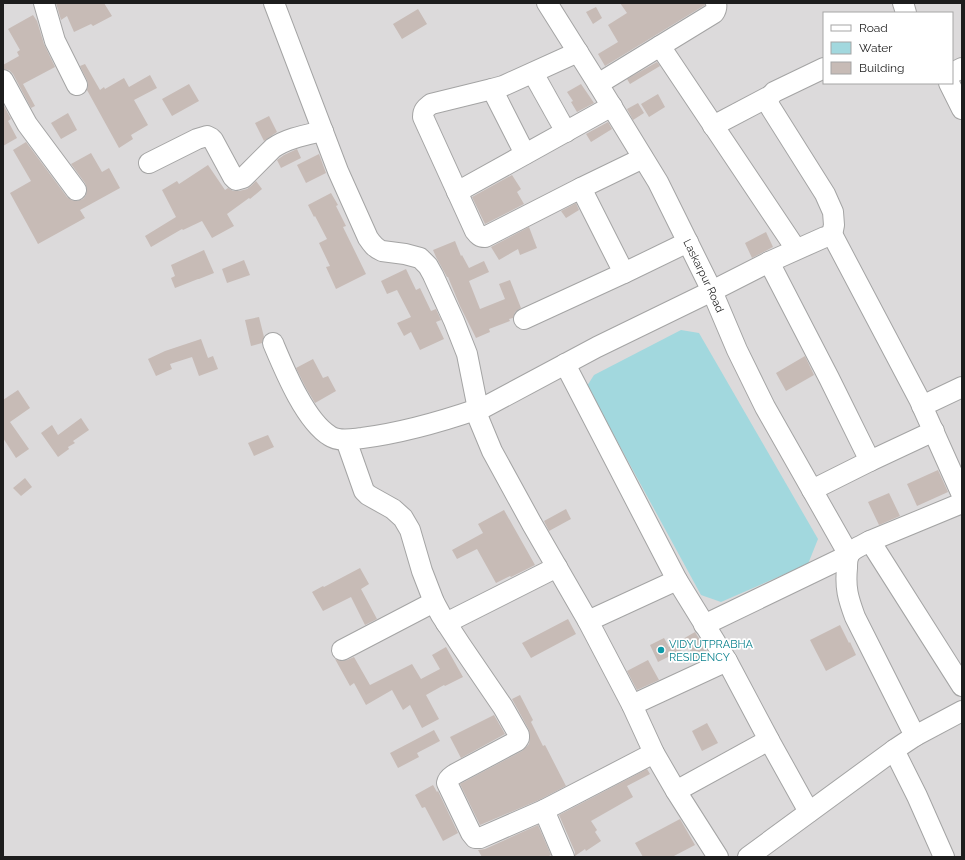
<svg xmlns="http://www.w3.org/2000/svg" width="965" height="860" viewBox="0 0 965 860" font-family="Raleway,sans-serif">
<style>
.residential{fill:#dcdadb;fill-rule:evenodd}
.water{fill:#a2d8de}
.building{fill:#c7bbb6}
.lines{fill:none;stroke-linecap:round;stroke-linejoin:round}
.minor-casing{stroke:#a4a4a4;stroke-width:22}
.minor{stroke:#fff;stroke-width:20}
.culture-dot{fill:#0f9aa8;stroke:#fff;stroke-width:1.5}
.labels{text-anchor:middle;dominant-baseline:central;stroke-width:3.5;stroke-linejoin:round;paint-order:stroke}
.street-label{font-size:11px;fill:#1d1d1d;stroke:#fff}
.culture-label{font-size:11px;fill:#0d838f;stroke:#fff;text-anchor:start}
</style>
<rect width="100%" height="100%" fill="#efeae3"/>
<!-- residential -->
<path class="residential" d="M3 3H962V857H3ZM824 13H952V83H824Z"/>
<!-- water -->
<path class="water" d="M681 330 699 333 818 539 808 564 721 602 701 595 587 386 594 375Z"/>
<!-- building -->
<path class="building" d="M56 3H104L112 16 93 26 91 24 74 32 67 16 61 20Z
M620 3H705V5L605 66 598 54 618 42 608 25 627 13Z
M596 7 602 18 593 24 586 12Z
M418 9 427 24 402 39 393 24Z
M33 15 37 21 44 44 55 67 23 84 35 106 31 108 13 74 9 70 3 69V65L19 56 17 52 20 50 8 29Z
M657 62 660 66 630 84 627 79Z
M85 64 100 90 104 87 105 89 124 78 129 87 150 75 157 88 134 100 148 125 131 135 133 139 119 148 87 90 88 85 87 80 80 66Z
M189 84 199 101 172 116 162 99Z
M581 84 594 103 577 112 571 102 573 101 567 92Z
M658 94 665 107 649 117 641 104Z
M638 103 644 113 633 120 627 109Z
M3 104 11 119 8 121 17 138 3 146Z
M68 113 77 130 61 139 51 123Z
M269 116 277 132 264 141 255 123Z
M608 122 612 129 591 142 586 134Z
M26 142 67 197 71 200 77 201 83 199 86 195 87 189 85 183 71 164 91 153 102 172 109 168 120 188 80 210 85 218 38 244 10 193 31 181 13 150Z
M297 149 301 158 281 168 277 160 284 155Z
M319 154 326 173 306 183 297 165Z
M208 165 225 190 228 188 233 191H239L247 189 251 186 256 181 262 189 250 199 249 198 227 214 234 226 212 238 202 221 183 230 182 229 151 247 145 236 176 217 162 190 177 181 179 184Z
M512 175 521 189 517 192 524 204 485 224 472 197Z
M331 193 338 205 336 206 346 226 343 227 366 274 336 289 326 267 330 266 319 243 327 239 315 216 314 217 308 205Z
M576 203 579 210 566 218 561 211Z
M529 227 537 248 520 255 518 249 499 260 491 247Z
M766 232 773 247 752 258 745 243Z
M455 241 461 256 462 255 469 268 484 261 489 272 469 281 480 309 505 299 499 284 510 280 521 308 515 312 513 318 509 319 510 321 489 329 490 332 476 338 460 306 448 277H447L436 257 433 250Z
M204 250 214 273 199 279H198L175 288 171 278 175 276 171 265Z
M244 260 250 275 227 283 222 269Z
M406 269 416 290 420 288 431 311 436 309 441 320 436 322 444 339 420 350 411 332 404 336 397 323 411 317 397 290 387 294 381 281Z
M259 317 264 337 262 343 251 346 245 320Z
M201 339 208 358 213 356 218 369 199 376 192 357 170 364 172 369 156 376 148 359 165 351Z
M805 356 814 375 786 391 776 373Z
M313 359 323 378 328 376 336 391 315 403 306 388 296 368Z
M18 390 30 408 10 422 29 449 16 458 3 438V400Z
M81 418 89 430 73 441 75 443 68 447 69 449 58 457 41 433 52 425 58 435Z
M268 435 274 447 254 456 248 443Z
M938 470 948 492 917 506 907 484Z
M25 478 32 487 21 496 13 488Z
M889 493 900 516 879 525 868 502Z
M566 509 571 519 549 531 544 521Z
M504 510 535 565 511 577 510 576 496 583 477 549 457 559 452 550 483 533 478 524Z
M360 568 369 584 361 589 377 619 365 625 351 597 323 611 312 592 323 586 324 587Z
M568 619 576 634 531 658 522 643Z
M840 625 849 643 850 642 856 655 826 671 810 640Z
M695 632 710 656 697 662 688 647 658 662 650 645 664 638 669 647Z
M446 647 463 677 445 686 444 685 426 695 439 719 422 728 410 705 403 710 392 690 366 705 354 683 350 686 335 659 342 661 347 660 354 657 370 685 412 664 421 679 440 669 432 655Z
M648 660 659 680 637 690 627 671Z
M520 695 533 720 531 722 543 746 545 745 566 786 539 800 480 825 460 784 522 751 529 744 530 738 529 730 512 699Z
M494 715 505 734 461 758 450 737Z
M707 723 718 743 702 751 692 731Z
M434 730 440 741 417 753 419 757 398 768 390 753Z
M647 769 650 774 627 786 633 797 591 821 597 830 595 832 601 841 586 851 585 849 575 856V852L559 815Z
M433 785 437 792 438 791 458 833 443 841 425 807 422 808 415 795Z
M680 819 695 845 672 857H643L635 843Z
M538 825 551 855 547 857H482L478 850 485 849Z"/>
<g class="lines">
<defs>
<g id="minor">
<path d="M44 3 55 41 77 85"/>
<path d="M274 3 338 171 368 238C372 244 375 248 382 251L405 254 420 258 428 266 433 275 454 321 467 354 478 409H481L597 347 712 291 769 262 825 237 832 235 834 238 919 399 962 495"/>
<path id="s1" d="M547 3 598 84 658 182 712 291 737 350 765 407 849 555 704 625"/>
<path d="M903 3 904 6 906 13"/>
<path d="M660 46 796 249"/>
<path d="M824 68 774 92C770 96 768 99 769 105L825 194 833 212 834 225 832 235"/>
<path d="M533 73 566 132"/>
<path d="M952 73 962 68"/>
<path d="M3 80 27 124 76 190"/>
<path d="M949 83 962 109"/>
<path d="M598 84 714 13C716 10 717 7 716 3"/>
<path d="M492 89 525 154"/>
<path d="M713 126 770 96"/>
<path d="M149 163 197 139 207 136 211 138 213 140 233 177 236 180 243 178 273 148C288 138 306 135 323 131"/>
<path d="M581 188 643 158"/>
<path d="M457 192 612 106"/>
<path d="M769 262 829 378 870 461 812 490"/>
<path d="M624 273 688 242"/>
<path d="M524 319 624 273 581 188 485 237C480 237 478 235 475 231L423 117C423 110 426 108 431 104L492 89 503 86 578 52"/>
<path d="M273 343C284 369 305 421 330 436 339 442 352 439 362 438 402 433 440 422 478 409"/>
<path d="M565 364 677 580"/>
<path d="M922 406 962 387"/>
<path d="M475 410 492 451 532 524 588 621 632 705 654 753 676 791 718 857"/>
<path d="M346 440 364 491 368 495 393 509 403 518 410 530 422 571 434 602 441 615 460 644 503 707 519 735V738L517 741 455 774C451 777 448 778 447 783L471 833 475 838H480L544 810"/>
<path d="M870 461 934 431"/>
<path d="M870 541 962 686"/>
<path d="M588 621 677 580 727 661 769 740 676 791"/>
<path d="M446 623 557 567"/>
<path d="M342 650 434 602"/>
<path d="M632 705 727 661"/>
<path d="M915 736 855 617C848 598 845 588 847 568 847 564 847 559 849 555 852 549 863 545 870 541L962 503"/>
<path d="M769 740 809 812"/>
<path d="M894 750 917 796 944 857"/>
<path d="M564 857 544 810 654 753"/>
<path d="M748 857 894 750 915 736 962 711"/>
</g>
</defs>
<!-- minor casing -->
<use href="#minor" class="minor-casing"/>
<!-- minor -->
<use href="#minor" class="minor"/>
</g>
<!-- markers -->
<circle class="culture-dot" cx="661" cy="650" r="4"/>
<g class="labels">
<!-- street labels -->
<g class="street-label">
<text stroke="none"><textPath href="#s1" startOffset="315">Laskarpur Road</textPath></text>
</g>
<!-- culture labels -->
<g class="culture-label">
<text x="669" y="644">VIDYUTPRABHA<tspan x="669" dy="13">RESIDENCY</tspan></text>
</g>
</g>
<!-- border -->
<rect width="965" height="860" fill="none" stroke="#1d1d1d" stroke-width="8"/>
<!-- legend -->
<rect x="823" y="12" width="130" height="72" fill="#ffffff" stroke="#a5a5a5"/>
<rect x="831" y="25" width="20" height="6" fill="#ffffff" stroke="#a5a5a5"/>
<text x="859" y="32" font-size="12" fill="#1d1d1d">Road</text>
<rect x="831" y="42" width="20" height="12" fill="#a2d8de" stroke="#a5a5a5"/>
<text x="859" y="52" font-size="12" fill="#1d1d1d">Water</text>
<rect x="831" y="62" width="20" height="12" fill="#c7bbb6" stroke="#a5a5a5"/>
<text x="859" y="72" font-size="12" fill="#1d1d1d">Building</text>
</svg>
